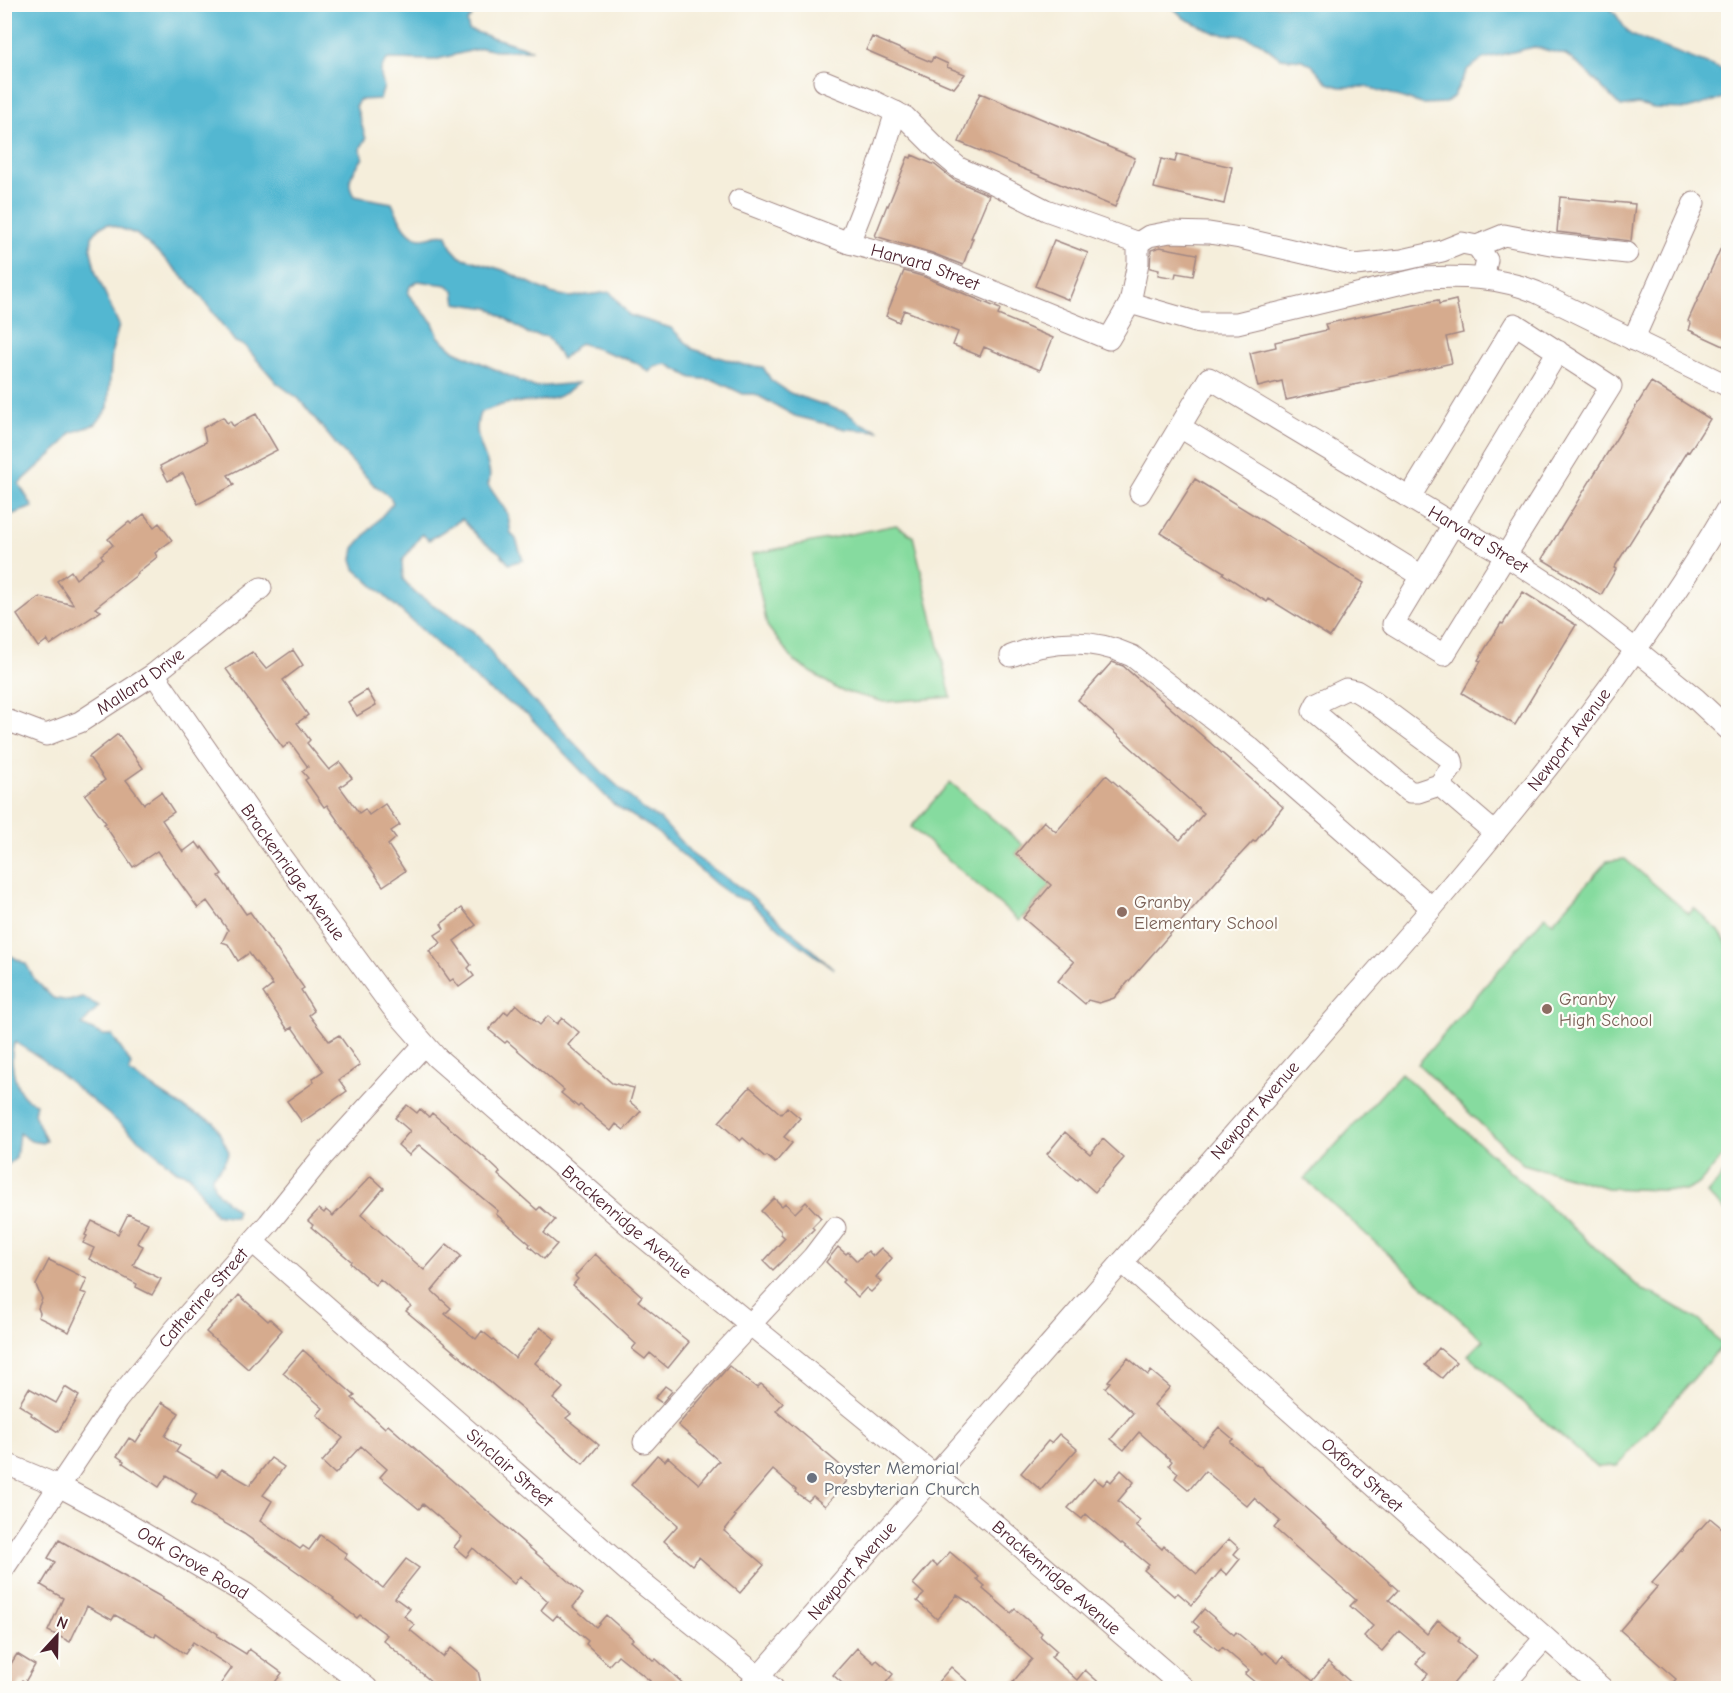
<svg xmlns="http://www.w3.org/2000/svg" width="1733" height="1693" viewBox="0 0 1733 1693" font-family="'Comic Neue',sans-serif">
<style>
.green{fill:#86db9f;stroke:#687d65;stroke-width:1.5}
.water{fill:#53b7d1;stroke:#4e6b7e;stroke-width:1.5}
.building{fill:#d6ab8e}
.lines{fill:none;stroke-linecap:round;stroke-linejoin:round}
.minor-casing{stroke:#a08683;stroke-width:23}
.minor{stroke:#fff;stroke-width:21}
.education-dot{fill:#8d6e63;stroke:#fdfcf7;stroke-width:2}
.worship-dot{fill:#6b7280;stroke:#fdfcf7;stroke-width:2}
.labels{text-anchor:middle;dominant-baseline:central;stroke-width:4.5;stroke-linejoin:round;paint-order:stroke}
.street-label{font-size:18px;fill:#4a1f2b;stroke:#fdfcf7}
.education-label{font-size:18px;fill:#785e54;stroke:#fdfcf7;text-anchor:start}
.worship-label{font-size:18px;fill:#5b616d;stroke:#fdfcf7;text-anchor:start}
</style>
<rect width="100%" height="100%" fill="#fdfcf7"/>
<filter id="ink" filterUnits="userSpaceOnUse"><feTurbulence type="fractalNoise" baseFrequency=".0167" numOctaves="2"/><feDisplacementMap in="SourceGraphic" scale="12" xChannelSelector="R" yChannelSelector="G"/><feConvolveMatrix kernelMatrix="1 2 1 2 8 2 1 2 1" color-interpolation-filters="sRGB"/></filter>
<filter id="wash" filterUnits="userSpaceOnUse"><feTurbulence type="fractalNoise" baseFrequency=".008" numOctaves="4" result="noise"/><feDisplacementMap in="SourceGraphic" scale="24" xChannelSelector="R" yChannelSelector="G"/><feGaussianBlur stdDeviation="1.35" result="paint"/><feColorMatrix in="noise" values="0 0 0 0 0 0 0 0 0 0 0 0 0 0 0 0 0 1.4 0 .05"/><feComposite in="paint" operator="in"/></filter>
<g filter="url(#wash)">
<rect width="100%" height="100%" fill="#f5eedb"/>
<!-- green -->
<path class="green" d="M896 525 913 536 951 697 884 702 839 690 794 661 767 626 752 554Z
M950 782 1023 845 1016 854 1051 885 1019 921 911 827Z
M1625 859 1689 914 1694 908 1719 931 1728 945V1150L1699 1184 1685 1191 1607 1188 1523 1164 1418 1064 1545 916 1553 922 1607 861Z
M1401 1073 1642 1290 1656 1295 1700 1321 1723 1345 1617 1466 1597 1467 1468 1355 1483 1340 1305 1179Z
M1728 1169V1213L1707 1194Z"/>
<!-- water -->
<path class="water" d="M5 4 472 5V16L467 22 469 30 533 50 497 51 482 48 434 60 388 59C378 69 380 75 384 87L380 99 359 100 356 106 366 139 360 149 363 158C354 172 344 180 354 196L392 203C398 215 406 239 423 238 434 237 435 233 447 235L451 247 460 257 503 270 551 293 570 297 610 292 629 315 671 328 693 349 744 365 763 367 771 380 790 393 847 413 860 423 880 431 846 429 795 416 755 394H743L714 380 692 378 667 364 655 366 649 372 635 362 580 343 562 359 548 337 529 334 489 308 456 303 454 291 447 285 418 281 410 286 408 294 433 323 439 337 455 351 534 387 578 383C552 406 542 399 512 403 501 404 490 409 480 413 468 442 497 463 488 485L508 514 511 534 516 539 523 560 509 564 500 553 479 538 462 519 429 540 422 534 402 561 403 579 415 593 473 631 490 650 497 663 603 773 644 810 660 819 693 855 748 893 834 969 788 936 748 901 733 896 716 884 652 828 613 804 527 714 487 689 355 569 352 560 354 548 393 503 390 497 373 484 339 448 299 399 277 383 245 346 235 342 196 290 163 257 136 234 108 224 100 227 92 237 91 251 96 273 119 325 112 351 108 408 96 424 71 433 61 446 19 484 33 507 5 517Z
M1170 5H1606C1617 11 1621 26 1631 35L1728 72V97L1687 109 1654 108 1638 104 1621 107 1585 70 1566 55 1534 47 1483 59 1468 69 1453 97 1445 103 1422 104 1368 87H1340L1328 83 1312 65 1303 60 1280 58 1259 42 1244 36 1215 33 1184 18Z
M4 952 26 964 35 980 53 998 69 1001 82 997 99 1006 82 1025 103 1035H112L131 1064 129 1072 189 1111 214 1122 229 1152 223 1165 212 1176C212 1192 225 1200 237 1210L235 1217 215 1214 189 1175 177 1171 41 1058 15 1042C8 1054 14 1090 27 1099 30 1101 33 1102 36 1103L34 1114 46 1141 42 1143 31 1141 19 1133 16 1158 5 1167Z"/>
<g id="blocks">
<!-- building -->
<path class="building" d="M872 37 931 62 933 57 948 64 947 67 965 74 954 88 866 50Z
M980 93 1135 158 1115 207 959 142Z
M1177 154 1232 167 1224 204 1154 188 1161 159 1175 162Z
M912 155 935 165 954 180 989 195 971 238H973L963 265 932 253 875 236 887 205 888 206 908 157 911 158Z
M1560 197 1635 204 1631 241 1557 232Z
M1728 232V348L1689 330 1691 323 1688 321Z
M1054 240 1088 253 1069 300 1035 286Z
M1160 247 1197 254 1193 276 1176 273 1175 278 1158 275 1159 270 1150 268 1151 250Z
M904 271 925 277 1000 309 998 315 1053 338 1040 370 984 347 980 356 953 345 958 332 904 310 899 322 886 316Z
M1438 300 1439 304 1456 300 1463 333 1446 337 1452 363 1286 400 1282 381 1258 387 1250 353 1276 347 1275 342 1327 330 1325 324Z
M1651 382 1710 419 1689 452 1687 451 1614 568 1616 569 1601 595 1542 559Z
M256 414 277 450 228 475 234 485 198 504 183 473 168 481 160 466 206 442 203 428 223 417 227 423 230 421 233 426Z
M1195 479 1364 583 1330 637 1269 599 1267 602 1223 574 1224 572 1161 533Z
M144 514 154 527 159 523 172 540 155 553 157 557 137 573 138 574 95 608 101 611 50 645 47 640 38 647 17 615 40 597 74 605 57 581 71 571 76 579 103 558 101 555 113 545 108 539 129 522 131 524Z
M1523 592 1576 625 1515 725 1462 693 1481 661 1478 660 1501 623 1503 624Z
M293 650 303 665 283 680 308 715 297 723 310 740 307 743 329 770 340 762 352 778 340 787 359 813 365 809 369 815 385 804 400 825 391 831 396 838 388 845 405 871 383 886 327 805 324 807 305 780 308 778 302 771 308 767 290 742 283 748 226 669 252 652 266 669Z
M1112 662 1123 666 1283 807 1255 842 1253 841 1227 869 1114 998 1099 1003 1088 1000 1085 1004 1058 981 1074 962 1023 918 1051 885 1016 854 1044 821 1056 832 1106 775 1180 840 1204 813 1078 700Z
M367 690 376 705 357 716 348 702Z
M118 734 143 768 126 780 144 804 161 792 174 812 162 820 183 852 196 842 201 849 202 847 222 874 219 876 237 901 246 914 250 912 304 988 301 990 314 1011 309 1015 329 1041 339 1035 360 1065 339 1080 347 1091 302 1122 287 1101 314 1082 312 1079 323 1071 292 1027 288 1030 263 993 273 985 249 953 238 961 228 944 222 942 228 930 207 901 198 908 157 851 133 867 104 824 106 823 85 795 105 780 89 757Z
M462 908 476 925 454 941 471 965 468 968 474 976 459 987 453 979 450 981 429 951 441 943 435 935 444 929 441 924Z
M516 1004 540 1025 548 1016 557 1024 562 1018 579 1032 568 1045 612 1083 634 1088 630 1102 641 1111 624 1130 616 1124 611 1131 580 1105 578 1107 561 1093 564 1090 507 1041 505 1043 489 1030 505 1011 508 1014Z
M750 1087 781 1114 787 1107 800 1118 784 1137 792 1143 775 1163 767 1156 765 1157 743 1138 740 1141 719 1122Z
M407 1105 417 1113 420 1109 429 1117 432 1113 485 1158 500 1172 498 1175 537 1210 540 1207 555 1220 544 1233 557 1244 544 1259 529 1246 530 1244 496 1214 498 1211 419 1145 409 1155 398 1145 410 1131 395 1118Z
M1065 1132 1090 1154 1103 1139 1124 1158 1095 1192 1079 1178 1077 1180 1047 1154Z
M371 1176 384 1188 361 1215 424 1270 447 1244 461 1256 432 1291 451 1308 445 1314 476 1339 482 1331 515 1358 540 1327 555 1339 535 1363 563 1388 553 1399 571 1414 566 1418 599 1445 583 1464 524 1411 406 1311 411 1306 380 1279 375 1285 350 1263 351 1261 311 1227 313 1225 308 1221 319 1209 324 1213 326 1210 333 1216Z
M774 1198 782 1206 785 1203 795 1213 806 1202 821 1218 812 1227 814 1229 773 1270 764 1261 785 1238 781 1234V1231L761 1211Z
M128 1214 148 1223 137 1243 143 1246 133 1265 161 1279 152 1295 136 1287 137 1284 89 1259 94 1248 83 1243 87 1236 85 1235 92 1221 118 1234Z
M838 1247 846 1254 848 1252 857 1261 868 1251 873 1256 881 1248 892 1258 876 1277 881 1282 871 1292 866 1288 858 1297 842 1282 844 1280 826 1262Z
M595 1254 642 1296 638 1301 689 1342 668 1368 650 1353 645 1359 632 1349 636 1344 573 1285 578 1279 575 1276Z
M49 1260 87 1279 81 1292 87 1294 69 1332 38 1317 40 1313 38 1308 42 1299 36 1285Z
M239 1295 268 1321 270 1319 282 1330 248 1369 206 1332Z
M1439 1348 1456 1362 1442 1378 1425 1365Z
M303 1350 355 1396 352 1398 385 1428 388 1425 583 1594 573 1607 596 1627 606 1615 633 1639 631 1641 654 1661 656 1659 689 1689H644L650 1681 618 1655 609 1665 586 1644 588 1641 557 1615 553 1620 541 1610 548 1601 520 1576 514 1584 473 1548 466 1557 454 1547 462 1537 423 1504 419 1509 380 1477 387 1469 361 1446 335 1474 322 1462 343 1438 317 1415 323 1408 283 1373Z
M1128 1358 1148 1375 1151 1371 1170 1387 1154 1405 1202 1446 1219 1427 1233 1439 1230 1442 1258 1466 1262 1467 1267 1474 1398 1590 1389 1600 1427 1634 1438 1620 1460 1638 1458 1641 1476 1656 1449 1689H1433L1423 1680 1428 1674 1416 1663 1425 1653 1399 1631 1382 1651 1364 1636 1373 1626 1350 1606 1356 1600 1274 1528 1280 1521 1254 1498 1247 1506 1205 1471 1189 1490 1175 1478 1178 1473 1169 1465 1172 1461 1139 1432 1124 1450 1111 1439 1133 1413 1105 1388 1110 1382 1108 1381Z
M729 1366 757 1388 761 1384 783 1403 776 1411 840 1465 835 1471 847 1481 825 1506 813 1496 808 1501 795 1492 796 1490 773 1470 734 1515 736 1516 724 1531 764 1565 740 1593 699 1557 692 1565 664 1541 678 1525 631 1485 657 1455 665 1461 668 1457 699 1484 719 1461 678 1425Z
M665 1386 672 1391 662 1403 655 1398Z
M65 1387 79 1396 58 1432 31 1415 32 1413 19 1405 29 1388 56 1403Z
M162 1402 179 1413 165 1436 180 1446 176 1452 217 1476 222 1469 250 1485 271 1458 284 1467 263 1495 272 1501 260 1521 300 1549 303 1546 309 1550 320 1535 347 1554 345 1558 383 1588 406 1559 419 1568 395 1598 410 1609 404 1616 415 1625 410 1630 443 1657 451 1648 478 1671 482 1689H440L383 1640 387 1635 360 1615 357 1618 333 1599 334 1598 244 1534 191 1504 197 1494 167 1475 159 1487 123 1463 124 1461 117 1456 129 1438 136 1442Z
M1059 1434 1077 1449 1041 1490 1021 1473 1048 1441 1051 1443Z
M1121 1470 1134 1482 1118 1501 1140 1521 1136 1526 1162 1549 1164 1546 1197 1574 1229 1539 1239 1548 1234 1554 1240 1559 1227 1575 1221 1570 1192 1605 1178 1593 1174 1596 1144 1570 1149 1565 1122 1543 1121 1544 1086 1514 1082 1519 1068 1508 1094 1478 1103 1485 1108 1479 1111 1482Z
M1710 1518 1728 1533V1689H1667L1676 1679 1620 1630 1657 1587 1652 1583Z
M59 1540 163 1598 162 1599 194 1618 218 1634 217 1636 246 1654 249 1649 282 1673 270 1689H217L232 1668 193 1642 185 1654 156 1634 155 1637 115 1615 112 1620 87 1606 70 1642 48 1631 63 1598 41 1585 55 1562 48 1558Z
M950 1552 979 1577 977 1579 985 1586 983 1589 1011 1613 1015 1609 1042 1633 1040 1636 1057 1651 1051 1657 1077 1680 1085 1670 1106 1689H1020L1013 1682 1032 1659 970 1603 957 1595 937 1619 917 1601 924 1594 913 1584 932 1562 937 1566Z
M1204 1609 1234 1635 1236 1632 1263 1654 1265 1652 1278 1663 1283 1656 1312 1681 1328 1662 1358 1689H1263L1245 1674 1249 1670 1222 1647 1219 1651 1195 1631 1199 1627 1193 1622Z
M857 1648 874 1663 877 1660 893 1674 881 1689H849L833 1675Z
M17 1654 35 1665 25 1682 22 1680 17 1689H4V1675Z
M951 1667 976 1689H932Z"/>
</g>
</g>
<g filter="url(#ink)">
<use href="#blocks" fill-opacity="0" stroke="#a08683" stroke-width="1.5"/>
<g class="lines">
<defs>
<g id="minor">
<path d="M824 81 875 102 905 117 940 152 959 168 991 182 1046 210 1138 243V263L1130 303"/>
<path id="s1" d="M739 200 849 243 929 265 1109 339 1130 303 1199 323H1237L1423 278C1463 276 1499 277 1536 292L1728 386"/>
<path d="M849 243 878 169 896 112"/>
<path d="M1138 243 1149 236 1170 232 1209 233 1240 238 1355 265 1402 260 1442 251 1462 243 1477 246 1487 260 1483 278"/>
<path d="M1477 246 1504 235 1556 245 1627 253"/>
<path d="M1633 340 1694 203"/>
<path d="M1180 427 1422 576"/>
<path id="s2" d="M1140 493 1209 378 1505 555 1563 593 1636 650 1696 699 1728 729"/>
<path d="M1410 497 1515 324 1611 386 1444 655 1393 624 1558 351"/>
<path d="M1011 656C1051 640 1093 638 1132 656L1249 747 1432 908"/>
<path id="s3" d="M154 674 271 843 392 1007 436 1057 630 1226 998 1527 1184 1688"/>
<path id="s4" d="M4 719 46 735 80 722 154 674 261 588"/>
<path d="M1439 785 1453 766 1452 760 1374 702 1356 691 1346 689 1317 703 1313 711 1410 792H1418L1439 785 1495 833"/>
<path id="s5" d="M253 1242 632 1575 773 1688"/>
<path id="s6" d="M1122 1262 1602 1688"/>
<path d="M644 1442 707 1371 813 1257 835 1228"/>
<path id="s7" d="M4 1463 59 1486 102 1509 246 1594 367 1688"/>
<path id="s8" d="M4 1568 117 1400 176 1328 269 1223 323 1156 424 1045"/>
<path id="s9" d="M749 1688 1432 908C1540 781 1644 651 1728 507"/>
<path d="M1501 1688 1545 1638"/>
</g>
</defs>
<!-- minor casing -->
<use href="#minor" class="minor-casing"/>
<!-- minor -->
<use href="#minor" class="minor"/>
</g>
</g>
<!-- markers -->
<g class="education-dot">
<circle cx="1122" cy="912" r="6"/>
<circle cx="1547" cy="1009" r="6"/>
</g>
<circle class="worship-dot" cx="812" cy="1478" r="6"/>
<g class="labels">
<!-- street labels -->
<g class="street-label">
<text stroke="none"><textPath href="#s1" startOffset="198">Harvard Street</textPath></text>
<text stroke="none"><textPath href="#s2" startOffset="448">Harvard Street</textPath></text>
<text stroke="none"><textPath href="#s4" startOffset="154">Mallard Drive</textPath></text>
<text stroke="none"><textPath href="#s9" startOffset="1254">Newport Avenue</textPath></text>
<text stroke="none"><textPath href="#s3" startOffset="242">Brackenridge Avenue</textPath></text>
<text stroke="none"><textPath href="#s9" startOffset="768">Newport Avenue</textPath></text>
<text stroke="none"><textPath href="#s3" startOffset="728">Brackenridge Avenue</textPath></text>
<text stroke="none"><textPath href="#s8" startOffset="336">Catherine Street</textPath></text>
<text stroke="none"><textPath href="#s5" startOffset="342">Sinclair Street</textPath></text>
<text stroke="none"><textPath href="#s6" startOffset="321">Oxford Street</textPath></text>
<text stroke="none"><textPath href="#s7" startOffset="214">Oak Grove Road</textPath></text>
<text stroke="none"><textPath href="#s9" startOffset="156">Newport Avenue</textPath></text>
<text stroke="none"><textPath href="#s3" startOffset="1286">Brackenridge Avenue</textPath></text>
</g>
<!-- education labels -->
<g class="education-label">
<text x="1134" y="902">Granby<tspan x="1134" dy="21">Elementary School</tspan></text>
<text x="1559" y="999">Granby<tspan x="1559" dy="21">High School</tspan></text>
</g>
<!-- worship labels -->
<g class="worship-label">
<text x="824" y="1468">Royster Memorial<tspan x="824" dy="21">Presbyterian Church</tspan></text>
</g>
</g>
<!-- margin -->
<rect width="1733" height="1693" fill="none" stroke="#fdfcf7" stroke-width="24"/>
<!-- north arrow -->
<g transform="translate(57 1636) rotate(22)" stroke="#fdfcf7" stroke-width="4.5" paint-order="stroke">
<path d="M0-4.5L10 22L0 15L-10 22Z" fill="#4a1f2b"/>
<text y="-9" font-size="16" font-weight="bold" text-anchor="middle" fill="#4a1f2b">N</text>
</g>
</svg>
